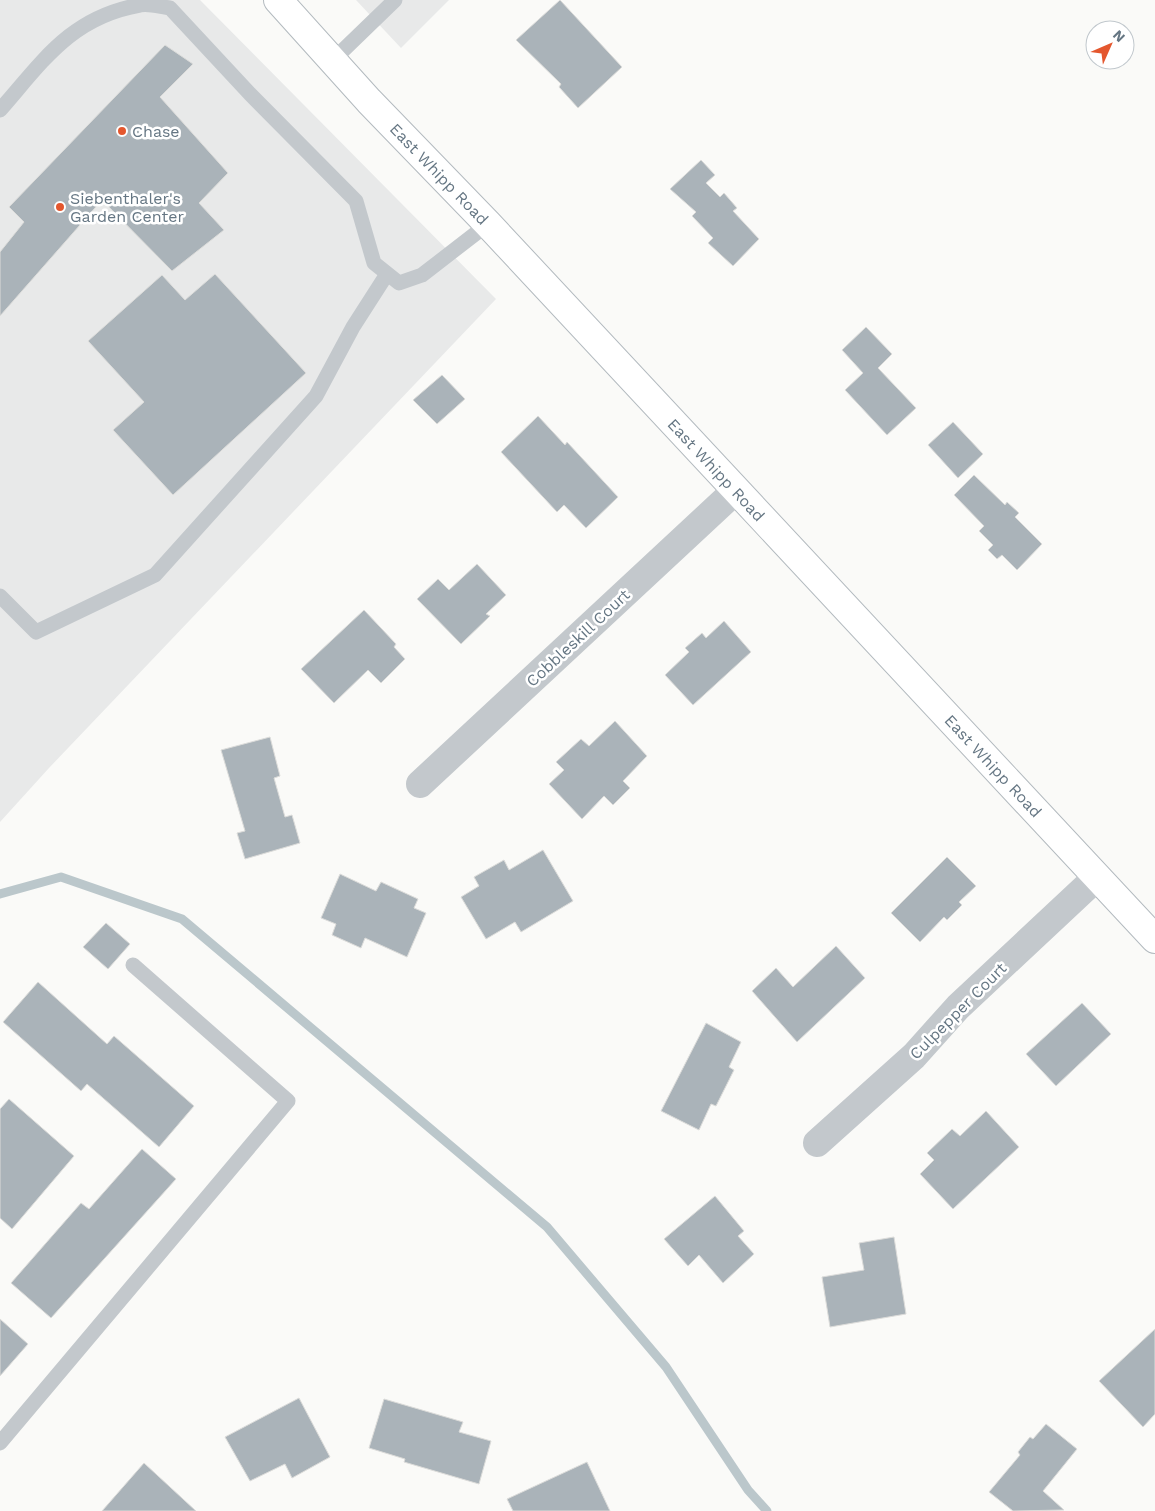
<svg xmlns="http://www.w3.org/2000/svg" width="1155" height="1511" viewBox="0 0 1155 1511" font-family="'Work Sans',sans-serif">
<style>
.built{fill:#e8e9e9}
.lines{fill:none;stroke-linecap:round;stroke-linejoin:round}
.stream{stroke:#bbc7cb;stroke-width:9}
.building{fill:#aab3b9;stroke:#dcdcda}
.secondary-casing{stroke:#b3babf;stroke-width:30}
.service{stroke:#c3c8cc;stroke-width:15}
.minor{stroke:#c3c8cc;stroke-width:28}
.secondary{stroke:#fff;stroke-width:28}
.poi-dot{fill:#e4572e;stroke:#fff;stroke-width:2}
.labels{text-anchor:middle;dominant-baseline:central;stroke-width:5;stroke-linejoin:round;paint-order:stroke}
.poi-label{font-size:16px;fill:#657683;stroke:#fff;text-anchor:start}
.street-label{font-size:16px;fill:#657683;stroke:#fff}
</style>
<rect width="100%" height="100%" fill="#fafaf8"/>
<!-- built -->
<path class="built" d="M0 0H200L496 299 49 768 0 822Z
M356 0H449L401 48Z"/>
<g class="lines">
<!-- stream -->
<path class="stream" d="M0 894 61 877 182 919 547 1227 666 1367 748 1490 767 1511"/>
</g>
<!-- building -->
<path class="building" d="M560 0 622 67 578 108 559 87 561 84 516 40Z
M165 45 193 64 160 97 228 173 199 203 224 230 172 271 102 200 0 316V252L24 222 9 207Z
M701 160 715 175 706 183 720 197 724 193 737 208 733 211 759 239 733 266 708 243 713 238 692 216 696 212 670 189Z
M215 274 306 373 173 495 113 430 144 402 88 341 162 275 185 300Z
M866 327 892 354 878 368 916 408 887 435 845 390 863 373 842 350Z
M442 375 465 399 437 424 413 400Z
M538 416 565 445 567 442 618 497 586 528 564 505 557 512 501 452Z
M953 422 983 454 958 478 928 445Z
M974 475 1005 505 1007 502 1019 513 1015 517 1042 544 1017 570 1002 555 997 559 988 550 993 545 979 531 984 526 954 495Z
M477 564 506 595 486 614 490 616 461 644 417 599 438 579 449 590Z
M364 610 396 644 394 647 405 659 381 683 368 670 334 703 301 669Z
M724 621 751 652 693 705 665 675 689 652 685 648 702 633 706 638Z
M615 721 647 756 623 781 630 788 613 805 604 796 582 819 549 784 564 770 556 762 581 739 589 746Z
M270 737 280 776 274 778 285 817 292 815 300 843 245 859 237 833 245 831 221 750Z
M543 850 573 901 521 932 515 922 486 939 461 897 479 886 474 877 504 860 509 870Z
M947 857 976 886 959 902 962 905 947 920 944 917 920 942 891 913Z
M340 874 376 891 381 882 418 899 414 908 426 913 407 957 365 938 361 948 332 935 336 924 321 918Z
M106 923 130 944 108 969 83 947Z
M836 946 865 978 797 1042 752 991 776 968 793 987Z
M38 982 107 1044 114 1036 194 1106 159 1147 87 1084 81 1091 3 1022Z
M1082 1003 1111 1034 1056 1086 1026 1054Z
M706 1023 741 1042 729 1067 734 1070 716 1106 711 1104 699 1130 661 1111Z
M9 1099 74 1156 12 1229 0 1218V1109Z
M986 1111 1019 1147 953 1209 920 1174 934 1160 927 1153 952 1129 960 1136Z
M142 1149 176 1179 51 1318 11 1283 81 1203 89 1209Z
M715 1196 744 1231 738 1236 754 1254 723 1283 699 1255 688 1266 664 1239Z
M894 1237 906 1314 830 1327 822 1277 864 1270 859 1243Z
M0 1319 28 1344 0 1376Z
M1155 1329V1414L1143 1427 1099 1381Z
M299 1398 330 1457 292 1478 285 1464 250 1481 225 1437Z
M384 1399 463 1422 459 1432 491 1441 479 1484 404 1462 405 1459 369 1448Z
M1046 1424 1077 1449 1043 1491 1064 1510 1013 1511 989 1492 1020 1455 1018 1452 1030 1437 1033 1439Z
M587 1462 610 1511H513L507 1499Z
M144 1463 196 1511H102Z"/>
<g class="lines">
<defs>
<path id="secondary" d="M278 0 369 101 488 224 1155 939"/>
</defs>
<!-- secondary casing -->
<use href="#secondary" class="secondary-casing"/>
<!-- service -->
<path class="service" d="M333 60 395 0
M0 110C43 61 71 17 140 5 149 3 161 7 170 8L250 94 356 201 374 263 399 283 422 275 488 224
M0 596 36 632 155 575 316 396 353 327 387 274
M0 1443 288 1101 133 965"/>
<!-- minor -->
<path class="minor" d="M420 784 735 491
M817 1143 914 1056 958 1007 1097 877"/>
<!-- secondary -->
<use href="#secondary" class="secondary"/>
</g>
<!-- markers -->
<g class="poi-dot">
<circle cx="122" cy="131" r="5"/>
<circle cx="60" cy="207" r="5"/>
</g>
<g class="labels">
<!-- poi labels -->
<g class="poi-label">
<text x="132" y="131">Chase</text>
<text x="70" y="198">Siebenthaler's<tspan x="70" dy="18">Garden Center</tspan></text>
</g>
<!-- street labels -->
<g class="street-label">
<text transform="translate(439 174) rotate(46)">East Whipp Road</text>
<text transform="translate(716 470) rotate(47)">East Whipp Road</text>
<text transform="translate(578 638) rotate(-43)">Cobbleskill Court</text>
<text transform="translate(993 766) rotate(47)">East Whipp Road</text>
<text transform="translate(958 1011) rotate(-45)">Culpepper Court</text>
</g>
</g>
<!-- north arrow -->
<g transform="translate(1110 45) rotate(45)"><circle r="24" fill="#ffffff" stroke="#c1c8cd"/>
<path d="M0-4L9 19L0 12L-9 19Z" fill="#e4572e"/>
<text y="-8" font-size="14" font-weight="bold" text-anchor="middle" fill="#657683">N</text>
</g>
</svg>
